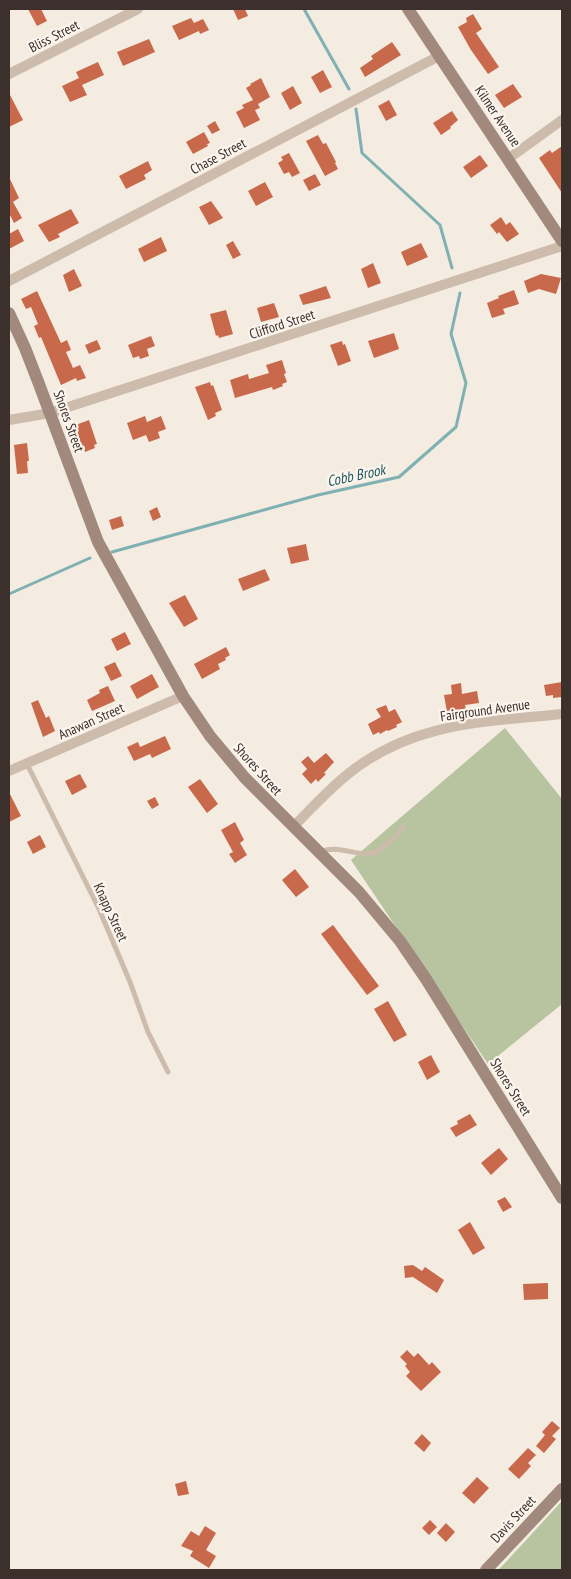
<svg xmlns="http://www.w3.org/2000/svg" width="571" height="1579" viewBox="0 0 571 1579" font-family="'PT Sans Narrow',sans-serif">
<style>
.green{fill:#b8c4a0}
.lines{fill:none;stroke-linecap:round;stroke-linejoin:round}
.stream{stroke:#7fb0b2;stroke-width:3}
.building{fill:#c8694b}
.lane{stroke:#cdbbac;stroke-width:5}
.street{stroke:#cdbbac;stroke-width:10}
.secondary{stroke:#a18a7d;stroke-width:12}
.labels{text-anchor:middle;dominant-baseline:central;stroke-width:4.5;stroke-linejoin:round;paint-order:stroke}
.street-label{font-size:14px;fill:#3b302b;stroke:#fbf5ee}
.water-label{font-size:15px;font-style:italic;fill:#1f5a5e;stroke:#fbf5ee}
</style>
<rect width="100%" height="100%" fill="#f4ebe1"/>
<!-- green -->
<path class="green" d="M505 728 562 799V1004L488 1064 351 860Z
M562 1501V1570H498L504 1564Z"/>
<g class="lines">
<!-- stream -->
<path class="stream" d="M304 9 349 89
M356 109 362 153 440 225 452 268
M112 552 318 495 399 477 456 427 466 383 451 334 460 293
M9 594 90 558"/>
</g>
<!-- building -->
<path class="building" d="M28 9H41L47 21 37 26Z
M233 9H245L248 16 238 20Z
M473 14 482 29 476 33 499 67 488 74 471 50 458 27 467 22 466 18Z
M191 18 194 23 203 19 209 30 200 34 199 31 179 40 172 26Z
M149 39 155 52 123 66 117 52Z
M392 42 401 55 365 77 360 68 373 59 371 56Z
M98 62 104 75 82 85 87 95 70 102 62 86 79 78 76 72Z
M323 70 332 87 320 93 311 77Z
M261 78 270 97 258 104 260 108 255 110 260 120 244 128 236 112 244 108 242 105 253 100 246 88 251 85 250 84Z
M513 84 522 97 504 108 495 95Z
M293 86 302 103 290 110 281 93Z
M9 93 23 120 9 127Z
M389 100 397 115 386 121 378 106Z
M452 111 458 120 450 127 451 128 441 135 433 123Z
M215 121 220 130 212 134 207 126Z
M204 132 210 143 207 144 208 146 193 154 186 142Z
M318 135 323 144 326 143 336 162 335 163 338 169 325 176 306 141Z
M562 146V193L539 158 550 150 552 153Z
M289 153 300 173 292 177 289 172 284 174 278 163 283 160 281 157Z
M480 155 488 166 471 178 463 167Z
M148 161 152 170 144 175 146 179 126 189 119 176Z
M315 174 321 185 309 191 303 180Z
M9 177 19 198 13 202 22 218 14 223 9 213Z
M265 182 273 197 256 206 248 191Z
M211 201 223 218 209 225 199 207Z
M71 209 79 223 58 234 60 237 49 242 38 225Z
M501 217 506 225 510 222 519 234 507 242 499 232 497 234 490 225Z
M18 229 24 241 9 249V234Z
M161 237 167 251 144 262 138 249Z
M233 241 241 255 233 259 226 245Z
M421 243 428 257 407 266 401 252Z
M373 263 381 283 368 288 361 269Z
M74 269 82 286 69 292 63 275Z
M541 274 561 278 556 294 539 289 528 293 524 281Z
M326 286 331 298 303 305 299 295Z
M514 290 519 304 503 309 505 314 492 318 487 303 499 298 498 296Z
M37 291 61 343 67 340 71 350 66 352 73 368 80 365 86 378 77 381 76 378 61 385 41 337 39 338 34 326 38 324 31 307 26 309 21 299Z
M274 303 279 317 261 322 257 308Z
M226 310 233 334 219 338 218 335 216 336 210 314Z
M394 333 399 349 374 358 368 341Z
M151 336 155 346 147 349 149 356 140 359 139 356 133 358 128 345Z
M97 340 101 349 89 354 85 345Z
M342 341 343 345 345 344 351 361 338 366 330 345Z
M282 360 286 373 284 374 287 382 282 384 283 386 273 390 272 387 235 398 230 380 248 374 249 379 269 373 266 365Z
M210 382 211 386 213 385 222 410 215 413 216 416 208 420 195 387Z
M145 416 147 422 161 416 166 429 158 432 160 438 149 442 146 435 133 440 127 423Z
M89 420 97 444 94 445 95 448 85 452 84 449 81 450 73 426Z
M27 443 29 461H27L28 473 17 474 14 445Z
M157 507 161 517 153 521 149 511Z
M121 516 124 526 112 530 109 520Z
M306 544 309 560 291 564 287 548Z
M265 569 270 580 243 591 238 579Z
M185 595 198 619 184 627 169 603Z
M125 632 131 644 117 651 111 639Z
M226 647 230 655 225 658 226 660 218 664 220 669 202 679 194 664Z
M115 662 122 676 111 681 104 667Z
M152 674 159 687 137 699 130 686Z
M562 682V697L553 698V695L546 696 544 685Z
M461 683 462 694 477 691 479 703 465 705 466 709 447 712 444 695 452 694 451 685Z
M108 686 115 701 92 711 87 700 100 693 99 690Z
M38 700 46 718 49 716 55 731 43 737 31 703Z
M386 705 389 712 395 709 402 722 396 725 397 727 388 731 387 730 380 734 379 732 373 735 368 724 381 717 376 709Z
M165 736 171 749 152 758 150 754 134 761 127 747 138 742 140 747Z
M326 753 334 762 324 773 326 774 318 782 316 779 311 784 302 774 307 769 301 762 308 756 314 763Z
M80 774 87 787 72 795 65 781Z
M200 779 218 804 207 813 188 787Z
M9 792 21 816 9 822Z
M155 797 159 805 152 809 147 801Z
M235 822 244 840 240 843 247 855 235 863 229 854 233 852 221 830Z
M40 835 46 847 33 854 27 842Z
M295 869 309 887 296 897 282 880Z
M333 925 379 986 367 995 321 934Z
M388 1001 407 1035 394 1042 374 1009Z
M431 1055 440 1072 427 1080 418 1062Z
M470 1114 477 1125 456 1137 450 1128 458 1124 457 1121Z
M499 1148 508 1159 491 1175 481 1163Z
M505 1197 512 1207 503 1212 497 1201Z
M470 1222 485 1248 473 1255 458 1230Z
M413 1265 422 1271 425 1267 444 1280 437 1293 413 1277 405 1278 404 1266Z
M548 1283V1299L524 1300 523 1284Z
M407 1350 414 1357 418 1353 429 1365 432 1362 441 1372 421 1391 406 1376 410 1372 405 1366 407 1364 400 1357Z
M552 1421 560 1428 552 1436 556 1439 544 1453 536 1446 545 1435 542 1432Z
M422 1434 431 1443 424 1452 414 1443Z
M528 1448 536 1455 528 1463 531 1466 519 1479 508 1469Z
M477 1477 489 1488 474 1504 462 1493Z
M186 1481 189 1494 178 1496 175 1484Z
M430 1520 437 1527 429 1535 422 1528Z
M446 1523 455 1532 446 1542 437 1533Z
M205 1526 216 1533 206 1550 216 1556 209 1568 190 1556 193 1551 181 1546 191 1531 199 1536Z"/>
<g class="lines">
<!-- lane -->
<path class="lane" d="M27 764 99 909 130 982 148 1032 168 1072
M321 851C341 846 351 854 369 854 380 853 397 836 404 827"/>
<!-- street -->
<path class="street" d="M9 74 138 9
M508 159 562 120
M9 281 439 56
M9 420 50 413 562 246
M9 771 183 696
M293 827C311 809 328 790 348 774 412 722 484 722 562 714"/>
<!-- secondary -->
<path class="secondary" d="M408 9 562 241
M9 313 25 348 39 384 98 542 183 696 210 736 245 778 359 892 400 941 426 979 562 1198
M486 1570 562 1489"/>
</g>
<g class="labels">
<!-- street labels -->
<g class="street-label">
<text transform="translate(54 36) rotate(-27)">Bliss Street</text>
<text transform="translate(498 116) rotate(56)">Kilmer Avenue</text>
<text transform="translate(218 156) rotate(-28)">Chase Street</text>
<text transform="translate(282 324) rotate(-18)">Clifford Street</text>
<text transform="translate(69 421) rotate(70)">Shores Street</text>
<text transform="translate(485 710) rotate(-8)">Fairground Avenue</text>
<text transform="translate(91 721) rotate(-24)">Anawan Street</text>
<text transform="translate(258 769) rotate(48)">Shores Street</text>
<text transform="translate(111 912) rotate(65)">Knapp Street</text>
<text transform="translate(511 1087) rotate(58)">Shores Street</text>
<text transform="translate(513 1519) rotate(-47)">Davis Street</text>
</g>
<!-- water labels -->
<g class="water-label">
<text transform="translate(356 475) rotate(-12)">Cobb Brook</text>
</g>
</g>
<!-- border -->
<rect width="571" height="1579" fill="none" stroke="#3b302b" stroke-width="20"/>
</svg>
